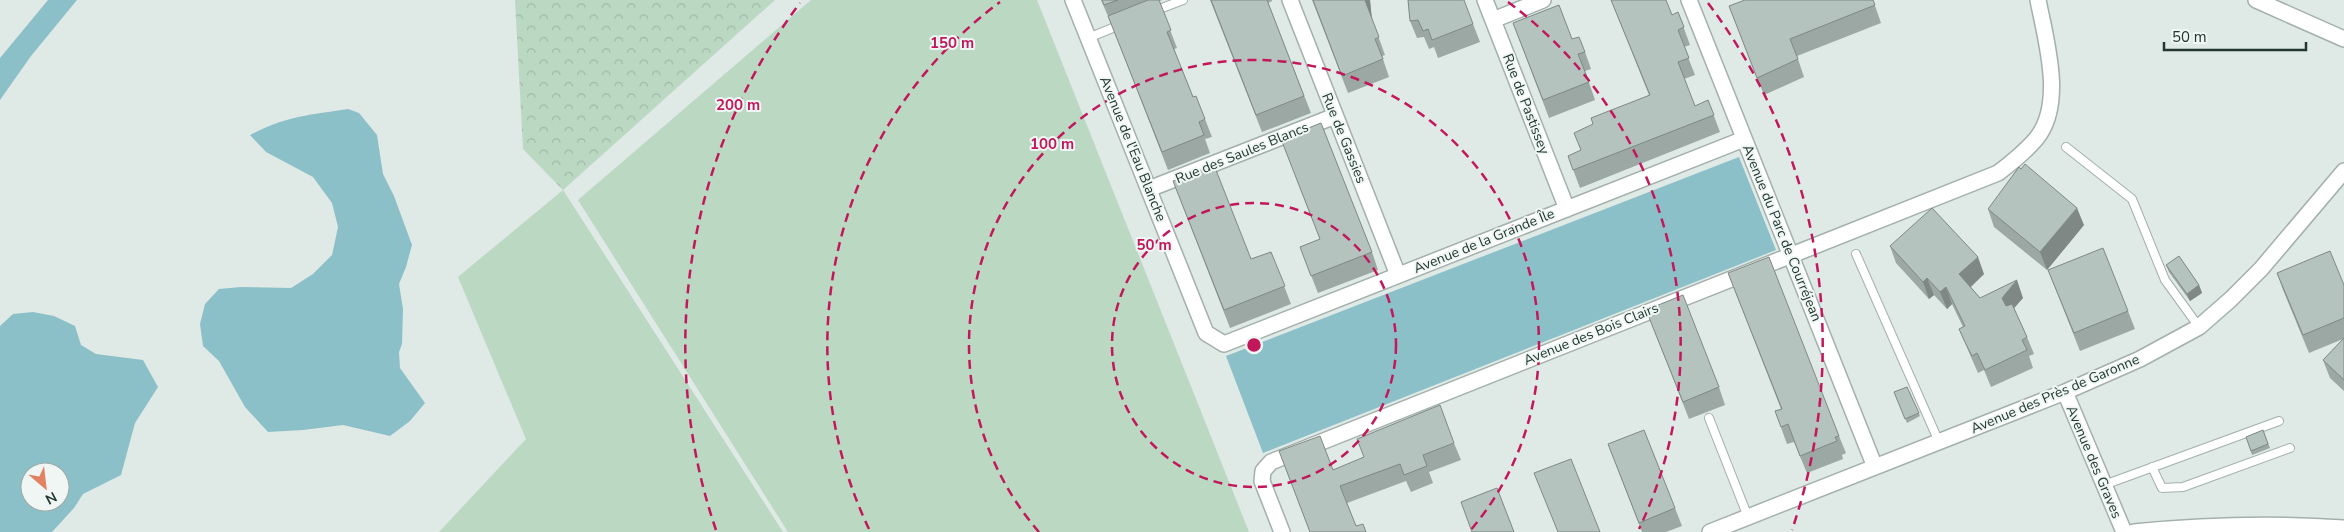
<svg xmlns="http://www.w3.org/2000/svg" width="2344" height="532" viewBox="0 0 2344 532" font-family="'Nunito Sans',sans-serif">
<style>
.grass{fill:#bad8c2}
.forest{fill:url(#forest-crowns)}
.water{fill:#8cc0c9;fill-rule:evenodd}
.lines{fill:none;stroke-linecap:round;stroke-linejoin:round}
.service-casing{stroke:#a3b0ab;stroke-width:10}
.minor-casing{stroke:#a3b0ab;stroke-width:18}
.tertiary-casing{stroke:#a3b0ab;stroke-width:18}
.service{stroke:#fff;stroke-width:8}
.minor{stroke:#fff;stroke-width:15}
.tertiary{stroke:#fff;stroke-width:15}
.wall{fill:#9ca8a3}
.shaded-wall{fill:#7f8885}
.building{fill:#b5c3be;stroke:#7f8885}
.ring{fill:none;stroke:#c2185b;stroke-width:2.5;stroke-dasharray:9 6}
.labels{text-anchor:middle;dominant-baseline:central;stroke-width:4;stroke-linejoin:round;paint-order:stroke}
.street-label{font-size:14px;fill:#223731;stroke:#eff6f3}
.centre{fill:#c2185b;stroke:#eff6f3;stroke-width:2.5}
.ring-label{font-size:15px;text-anchor:middle;font-weight:bold;fill:#c2185b;stroke:#eff6f3;stroke-width:4;stroke-linejoin:round;paint-order:stroke}
</style>
<defs>
<pattern id="forest-crowns" width="20" height="18" patternUnits="userSpaceOnUse" patternTransform="scale(1.25)"><rect width="20" height="18" fill="#bad8c2"/><path d="M2 6a3 3 0 1 1 6 0M12 15a3 3 0 1 1 6 0" fill="none" stroke="#a0baa7"/></pattern>
</defs>
<rect width="100%" height="100%" fill="#dfe9e5"/>
<!-- grass -->
<path class="grass" d="M811 0H1037L1249 532H788L578 200Z
M563 190 783 532H439L526 439 458 277Z"/>
<!-- forest -->
<path class="forest" d="M515 0H775L563 190 523 149Z"/>
<!-- water -->
<path class="water" d="M48 0H77L31 56 0 100V58Z
M348 109 359 113 377 135 383 174 394 196 412 245 406 267 399 284 403 309 402 344 399 352 400 368 425 403 410 421 390 436 343 425 303 430 268 432 245 407 219 361 203 346 200 324 205 304 219 289 241 287 291 288 313 274 332 255 338 227 332 203 313 177 266 152 250 135C286 116 309 115 348 109Z
M1739 157 1776 250 1263 453 1226 356Z
M33 312 54 316 75 326 81 345 96 354 143 360 158 387 135 423 121 475 83 494 74 508 52 532H0V326L13 314ZM30 472H60V502H30Z"/>
<g class="lines">
<defs>
<path id="service" d="M1154 11 1183 0
M1088 38 1120 25
M2066 147 2132 199 2165 280 2199 327
M1856 254 1939 442
M1709 418 1748 517
M2152 467 2162 488 2183 487 2290 448
M2104 485 2279 421"/>
<path id="minor" d="M1073 0 1206 333 1224 344 1744 139
M1290 0 1398 275
M1485 0 1567 209
M1689 0 1875 467
M1493 20 1543 0
M1149 189 1335 116
M2065 392 2124 532
M1282 532 1262 481 1263 471 1271 462 1998 173C2011 163 2025 152 2036 139 2065 104 2046 41 2038 0
M1710 532 2065 392 2140 359 2199 327 2231 299 2261 269 2344 171
M2134 532C2203 525 2274 523 2344 528"/>
<path id="tertiary" d="M2256 0 2344 39"/>
</defs>
<!-- service casing -->
<use href="#service" class="service-casing"/>
<!-- minor casing -->
<use href="#minor" class="minor-casing"/>
<!-- tertiary casing -->
<use href="#tertiary" class="tertiary-casing"/>
<!-- service -->
<use href="#service" class="service"/>
<!-- minor -->
<use href="#minor" class="minor"/>
<!-- tertiary -->
<use href="#tertiary" class="tertiary"/>
</g>
<!-- wall -->
<path class="wall" d="M1101 0H1163L1159 1 1177 48 1174 49 1193 97 1205 119 1212 137 1205 139 1210 153 1168 170 1111 23Z
M1210 0H1272V1L1268 3 1311 113 1262 132Z
M1312 0H1370L1372 19 1385 55 1382 56 1389 77 1348 93Z
M1408 0 1473 24 1480 42 1438 58 1434 47 1429 49 1424 37 1417 38 1410 21Z
M1611 0 1672 15 1678 12 1690 45 1684 47 1695 75 1684 79 1695 106 1708 100 1720 132 1580 188 1568 156 1581 150 1593 124 1649 95Z
M1873 0 1881 23 1797 56 1804 77 1764 95 1729 6Z
M1513 23 1572 39 1585 52 1591 69 1585 71 1595 100 1549 118Z
M1281 139 1372 252 1378 270 1318 293 1300 247 1320 239Z
M1173 181 1251 259 1271 252 1291 304 1230 328Z
M1988 209 2084 225 2047 270 1994 227Z
M1890 246 1984 274 1971 287 1980 298H2023L2014 308 2027 337 2034 354 2029 356 2033 368 1991 387 1984 370 1978 373 1971 357 1959 329 1963 327 1952 304 1947 309 1934 295 1929 299 1896 263Z
M2166 265 2199 285 2202 293 2190 301 2169 272Z
M2048 270 2128 311 2135 329 2080 351Z
M1728 273 1839 436 1846 453 1842 455 1843 459 1807 473 1794 442 1787 444 1775 411 1781 409Z
M2277 273 2344 285V391L2330 378 2323 360 2343 339 2309 353 2283 290Z
M1646 310 1719 387 1725 405 1689 419Z
M1907 387 1920 416 1907 423 1894 392Z
M2263 430 2270 448 2252 455 2246 437Z
M1454 443 1461 460 1429 472 1433 483 1411 492 1406 481 1347 503 1356 526 1366 532H1310L1279 451 1333 470Z
M1608 444 1675 508 1682 526 1666 532H1642Z"/>
<!-- shaded-wall -->
<path class="shaded-wall" d="M1365 0H1370L1372 21Z
M2077 208 2084 225 2047 270 2040 252Z
M1978 257 1984 274 1966 291 1959 274Z
M1927 278 1934 295 1929 299 1923 282Z
M2017 280 2023 298 2008 315 2002 298Z
M2199 285 2202 293 2190 301 2187 294Z
M1946 287 1952 304 1947 309 1940 292Z"/>
<!-- building -->
<path class="building" d="M1102 0H1118L1104 5Z
M1148 0H1159L1171 30 1167 32 1193 97 1196 96 1205 119 1199 122 1204 135 1162 152 1108 16Z
M1211 0H1267L1304 96 1256 115Z
M1313 0H1365L1366 3 1379 37 1375 39 1383 59 1342 76Z
M1408 0H1464L1473 24 1432 40 1428 29 1423 31 1418 20 1410 21Z
M1611 0H1666L1672 15 1678 12 1684 27 1678 30 1689 58 1678 62 1695 106 1708 100 1714 115 1573 170 1568 156 1581 150 1574 133 1593 124 1591 118 1650 95Z
M1745 0H1873L1875 5 1790 39 1798 59 1757 78 1729 6Z
M1559 5 1572 39 1579 37 1585 52 1578 54 1589 82 1543 100 1513 23Z
M1321 123 1372 252 1311 276 1300 247 1320 239 1281 139Z
M2025 164 2077 208 2040 252 1988 209 2019 167 2021 169Z
M1214 165 1251 259 1271 252 1285 286 1224 310 1173 181Z
M1932 208 1978 257 1959 274 1980 298 2017 280 2002 298 2006 306 2012 304 2027 337 2022 340 2027 350 1985 370 1977 353 1972 356 1964 340 1959 329 1965 326 1946 287 1940 292 1927 278 1923 282 1890 246Z
M2103 248 2128 311 2074 333 2048 270Z
M2330 251 2344 285V318L2303 335 2277 273Z
M2179 256 2199 285 2187 294 2166 265Z
M1769 257 1839 436 1835 437 1837 441 1800 456 1788 424 1781 427 1775 411 1782 409 1728 273Z
M1683 295 1719 387 1683 402 1646 310Z
M2344 338V380L2323 360Z
M1907 387 1919 413 1905 419 1894 392Z
M1440 405 1454 443 1423 455 1427 466 1404 475 1400 464 1340 486 1356 526 1363 524 1366 532H1310L1279 451 1320 436 1333 470 1364 457 1357 439Z
M1644 430 1675 508 1639 523 1608 444Z
M2263 430 2268 444 2251 451 2246 437Z
M1571 459 1600 532H1558L1534 473Z
M1497 488 1514 532H1472L1461 502Z"/>
<!-- distance rings -->
<g class="ring">
<circle cx="1254" cy="345" r="142"/>
<path d="M1039 532A285 285 0 1 1 1469 532"/>
<path d="M869 529A427 427 0 0 1 1000 2M1508 2A427 427 0 0 1 1639 529"/>
<path d="M716 530A569 569 0 0 1 800 3M1708 3A569 569 0 0 1 1792 530"/>
</g>
<g class="labels">
<!-- street labels -->
<g class="street-label">
<text transform="translate(1526 104) rotate(69)">Rue de Pastissey</text>
<text transform="translate(1344 138) rotate(68)">Rue de Gassies</text>
<text transform="translate(1133 149) rotate(68)">Avenue de l'Eau Blanche</text>
<text transform="translate(1242 153) rotate(-22)">Rue des Saules Blancs</text>
<text transform="translate(1782 233) rotate(68)">Avenue du Parc de Courréjean</text>
<text transform="translate(1484 241) rotate(-22)">Avenue de la Grande Île</text>
<text transform="translate(1591 334) rotate(-22)">Avenue des Bois Clairs</text>
<text transform="translate(2055 394) rotate(-23)">Avenue des Près de Garonne</text>
<text transform="translate(2094 462) rotate(67)">Avenue des Graves</text>
</g>
</g>
<circle cx="1254" cy="345" r="8" class="centre"/>
<g class="ring-label">
<text x="952" y="48">150 m</text>
<text x="738" y="110">200 m</text>
<text x="1052" y="149">100 m</text>
<text x="1154" y="250">50 m</text>
</g>
<!-- north arrow -->
<g transform="translate(45 487) rotate(152)"><circle r="24" fill="#eff6f3" stroke="#9daaa5"/>
<path d="M0-4L9 19L0 12L-9 19Z" fill="#e38263"/>
<text y="-8" font-size="14" font-weight="bold" text-anchor="middle" fill="#223731">N</text>
</g>
<!-- scale -->
<path d="M2164 42v8h142v-8" fill="none" stroke="#223731" stroke-width="2.5"/>
<text x="2172" y="42" font-size="15" fill="#223731" stroke="#eff6f3" stroke-width="4" paint-order="stroke">50 m</text>
</svg>
